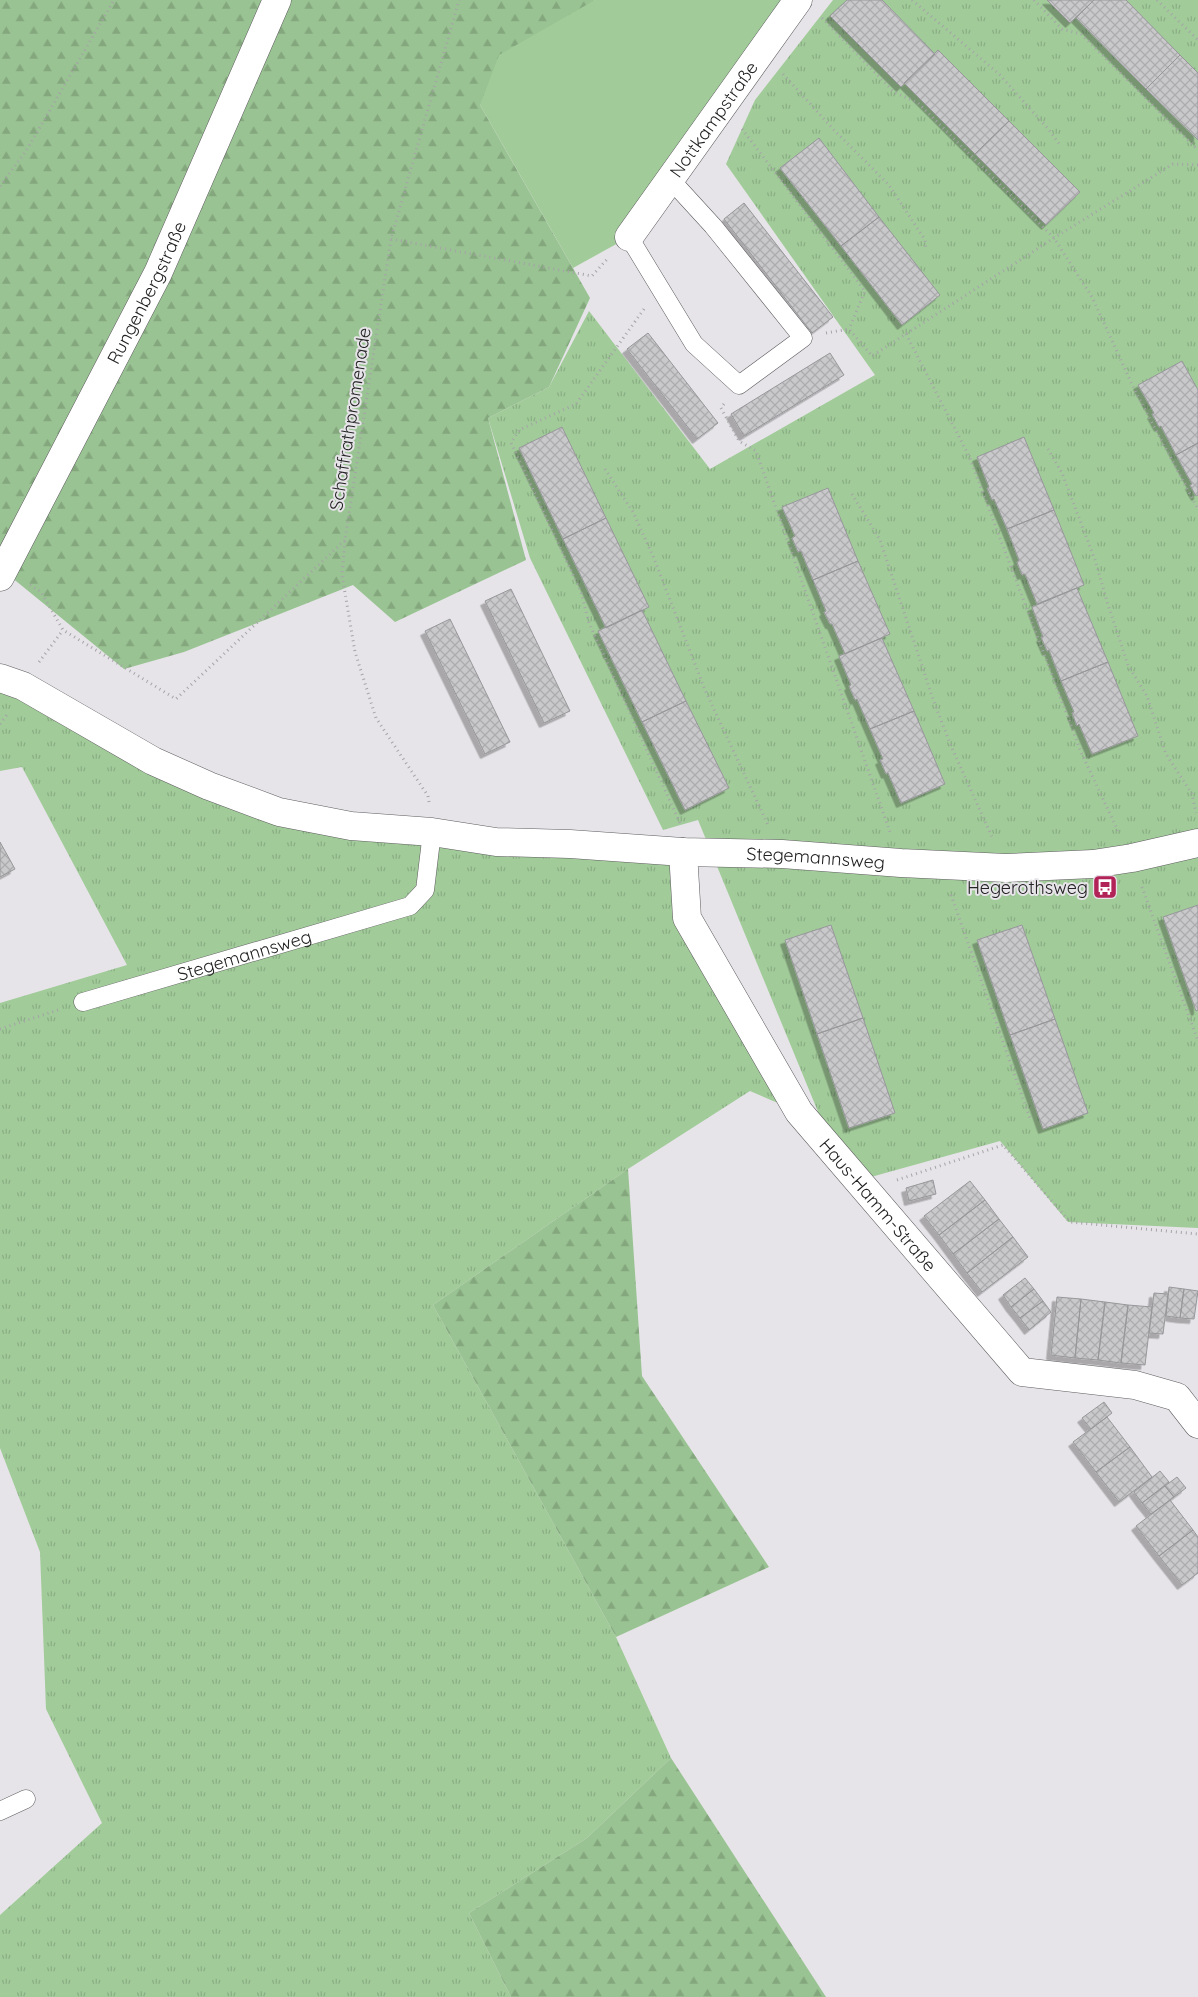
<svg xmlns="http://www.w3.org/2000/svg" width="1198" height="1997" viewBox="0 0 1198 1997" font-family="Quicksand,sans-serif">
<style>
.grass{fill:url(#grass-tufts)}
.forest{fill:url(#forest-firs)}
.green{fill:#a1cb99}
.building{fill:url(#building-cross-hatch);stroke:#97979a;filter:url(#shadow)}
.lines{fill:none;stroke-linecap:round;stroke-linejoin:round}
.service-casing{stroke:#5e5c5f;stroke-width:19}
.minor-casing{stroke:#5e5c5f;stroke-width:29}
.tertiary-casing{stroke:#5e5c5f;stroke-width:29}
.path{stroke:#a5a4a7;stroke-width:3;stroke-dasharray:1 4;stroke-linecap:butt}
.service{stroke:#fff;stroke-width:18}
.minor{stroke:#fff;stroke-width:28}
.tertiary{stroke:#fff;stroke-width:28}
.labels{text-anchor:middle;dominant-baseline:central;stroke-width:4;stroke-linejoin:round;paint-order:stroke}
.street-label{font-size:18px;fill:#222223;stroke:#e6e4e8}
.poi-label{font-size:18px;fill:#222223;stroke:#e6e4e8;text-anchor:end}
</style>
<defs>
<pattern id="grass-tufts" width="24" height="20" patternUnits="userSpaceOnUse" patternTransform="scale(1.25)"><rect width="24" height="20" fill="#a1cb99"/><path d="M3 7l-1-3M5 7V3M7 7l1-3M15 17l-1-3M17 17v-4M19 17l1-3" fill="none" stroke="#8aae84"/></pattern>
<pattern id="forest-firs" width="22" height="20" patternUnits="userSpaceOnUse" patternTransform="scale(1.25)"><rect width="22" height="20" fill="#99c392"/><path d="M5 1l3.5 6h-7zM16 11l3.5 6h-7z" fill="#84a77e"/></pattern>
<pattern id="building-cross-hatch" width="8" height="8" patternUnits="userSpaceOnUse" patternTransform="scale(1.25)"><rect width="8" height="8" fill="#c9c9cc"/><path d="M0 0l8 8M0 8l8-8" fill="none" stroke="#acacaf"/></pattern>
<filter id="shadow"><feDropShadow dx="-4.5" dy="4.5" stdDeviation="0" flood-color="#0004"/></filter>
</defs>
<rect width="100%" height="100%" fill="#e6e4e8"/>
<!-- grass -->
<path class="grass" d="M833 0H1198V1228L1068 1222 1000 1141 871 1177 821 1119 698 820 663 830 530 558 488 418 549 387 589 311 710 469 875 375 726 164 755 100Z
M0 678 279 812 683 852 687 918 799 1112 750 1091 628 1169 433 1305 616 1637 671 1758 587 1838 469 1913 511 1997H0V1915L102 1823 46 1709 40 1552 0 1448V1003L127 965 22 767 0 771Z"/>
<!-- forest -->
<path class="forest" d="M0 0H595L480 105 590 298 549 387 488 418 526 560 395 622 353 585 184 652 124 669 0 568Z
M628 1169 642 1376 769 1567 616 1637 433 1305Z
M671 1758 826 1997H511L469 1913 587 1838Z"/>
<!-- green -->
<path class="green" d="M595 0H798L629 237 573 268 480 105 499 55Z"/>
<!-- building -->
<path class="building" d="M847 0H882L935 54 901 87 830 16Z
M1047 0H1094L1070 23Z
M1094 0H1126L1180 55 1146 89 1076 18Z
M938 50 1009 121 975 154 904 83Z
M1180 55 1198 73V140L1146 89Z
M1009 121 1080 192 1046 225 975 154Z
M819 138 879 217 841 246 780 168Z
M744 203 833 317 812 333 724 219Z
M879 217 940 295 902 325 841 246Z
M648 333 718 423 697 439 627 349Z
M830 353 844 375 744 436 731 414Z
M1182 361 1198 390V443L1176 455 1161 426 1159 427 1152 414 1154 413 1138 385Z
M562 427 606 518 563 539 519 448Z
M1024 437 1054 510 1007 529 994 499 992 500 987 488 989 487 977 457Z
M1198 443V495L1196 496 1190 485 1192 484 1176 455Z
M828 488 858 561 813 580 801 551 798 552 792 538 795 536 782 507Z
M1054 510 1084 585 1037 604 1025 574 1022 575 1017 562 1019 560 1007 529Z
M606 518 649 607 606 628 563 539Z
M858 561 890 634 845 654 832 624H830L824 612 826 611 813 580Z
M1077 588 1108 662 1061 681 1049 650 1047 651 1041 637H1043L1032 607Z
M511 589 570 711 544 723 485 601Z
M642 610 686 701 642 722 598 631Z
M450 619 510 742 485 754 425 631Z
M882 638 914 711 870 729 857 699 855 700 849 686 851 685 839 656Z
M1108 662 1138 736 1092 754 1079 724 1077 726 1072 713 1074 712 1061 681Z
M686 701 729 788 685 810 642 722Z
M914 711 945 784 901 803 888 773 886 774 880 760 883 759 870 729Z
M0 842 15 869 0 877Z
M1198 905V1010L1196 1011 1163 917Z
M831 925 863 1018 817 1034 785 940Z
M1022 925 1055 1019 1010 1035 977 940Z
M863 1018 895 1113 849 1128 817 1034Z
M1055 1019 1088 1113 1043 1129 1010 1035Z
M933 1180 936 1194 909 1201 906 1188Z
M970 1181 985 1200 939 1235 924 1216Z
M985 1200 999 1219 953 1254 939 1235Z
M999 1219 1013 1237 967 1273 953 1254Z
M1013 1237 1028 1257 982 1292 967 1273Z
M1025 1278 1034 1289 1011 1307 1003 1295Z
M1169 1287 1184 1289 1180 1318 1166 1316Z
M1034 1289 1043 1301 1020 1318 1011 1307Z
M1184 1289 1198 1291 1194 1319 1180 1318Z
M1154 1293 1168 1294 1163 1334 1149 1333Z
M1057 1297 1081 1299 1075 1358 1051 1355Z
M1081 1299 1105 1302 1098 1360 1075 1358Z
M1043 1301 1051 1312 1029 1330 1020 1318Z
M1105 1302 1128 1305 1121 1363 1098 1360Z
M1128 1305 1152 1307 1145 1365 1121 1363Z
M1104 1402 1112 1413 1091 1429 1082 1418Z
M1107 1417 1130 1447 1096 1472 1073 1442Z
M1130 1447 1152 1477 1119 1502 1096 1472Z
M1160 1471 1169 1482 1142 1503 1134 1492Z
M1177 1477 1186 1488 1174 1497 1165 1486Z
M1165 1486 1174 1497 1151 1514 1142 1503Z
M1170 1500 1193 1530 1159 1556 1136 1526Z
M1193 1530 1198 1537V1573L1182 1585 1159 1556Z"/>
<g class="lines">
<defs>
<g id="service">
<path d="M629 237 694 344 739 385 803 338 713 226 670 179"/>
<path id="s1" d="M83 1002 410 906 425 890 432 832"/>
<path d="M0 1811 26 1799"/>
</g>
<g id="minor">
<path id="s2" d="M629 237 798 0"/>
<path id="s3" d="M0 678 23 686 153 761 209 786 279 812 351 826 432 832 496 842 570 844 683 852 782 854 901 863 1006 868 1093 864 1132 858 1198 843"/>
<path id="s4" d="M683 852 687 918 799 1112 1022 1372 1135 1385 1177 1397 1198 1424"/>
</g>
<g id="tertiary">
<path id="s5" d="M0 577 158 273 277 0"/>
</g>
</defs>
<!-- service casing -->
<use href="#service" class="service-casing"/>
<!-- minor casing -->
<use href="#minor" class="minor-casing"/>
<!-- tertiary casing -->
<use href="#tertiary" class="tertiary-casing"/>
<!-- path -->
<path class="path" d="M912 0 999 74 1049 130 1060 145
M1034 0 1062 29 1081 34 1198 150
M1157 0 1198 40
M822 18 894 92 918 103 1054 238 1092 297 1136 393 1198 509
M783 74 834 130 889 185 925 240 926 250
M742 129 865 291 849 329
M0 186 26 151 114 0
M391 239 592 276 609 257
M644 309 576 404 519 430 511 443 581 592 589 623 680 823
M826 333 849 329 872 356 1054 238 1173 164 1198 165
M906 334 969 456 1081 752 1118 831
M724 404 721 408 739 441 756 451 890 832
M1048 449 1062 473 1095 560 1108 605 1128 665 1147 696 1166 754 1192 794 1196 813
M605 469 633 512 653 556 705 690 768 825
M852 494 880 540 934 702 951 746 992 837
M30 585 41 592 63 630 176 699 345 540
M39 662 63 630
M0 724 9 712
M429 802 428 796 376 718 355 652 342 575 345 540 391 239 459 0
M1142 887 1198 1041
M951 895 1031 1121
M0 1029 61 1009
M897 1180 1003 1145 1070 1222 1198 1234"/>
<!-- service -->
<use href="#service" class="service"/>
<!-- minor -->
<use href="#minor" class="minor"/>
<!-- tertiary -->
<use href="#tertiary" class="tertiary"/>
</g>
<!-- icons -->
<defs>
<symbol id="bus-square" viewBox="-11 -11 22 22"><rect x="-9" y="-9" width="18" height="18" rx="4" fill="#b22358" stroke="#e6e4e8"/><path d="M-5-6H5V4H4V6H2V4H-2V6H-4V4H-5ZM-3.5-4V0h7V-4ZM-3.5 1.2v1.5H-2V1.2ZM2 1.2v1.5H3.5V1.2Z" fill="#fff"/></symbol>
</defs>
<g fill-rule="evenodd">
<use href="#bus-square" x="1091" y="873" width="28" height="28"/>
</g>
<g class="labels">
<!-- street labels -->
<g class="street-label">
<text stroke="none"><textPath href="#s2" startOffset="145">Nottkampstraße</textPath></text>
<text stroke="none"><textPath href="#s5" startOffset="320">Rungenbergstraße</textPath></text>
<text transform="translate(350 419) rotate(-81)">Schaffrathpromenade</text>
<text stroke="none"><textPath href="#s3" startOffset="850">Stegemannsweg</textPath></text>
<text stroke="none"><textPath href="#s1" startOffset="168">Stegemannsweg</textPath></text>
<text stroke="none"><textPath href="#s4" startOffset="412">Haus-Hamm-Straße</textPath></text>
</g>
<!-- poi labels -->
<g class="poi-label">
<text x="1088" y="887">Hegerothsweg</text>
</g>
</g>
</svg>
